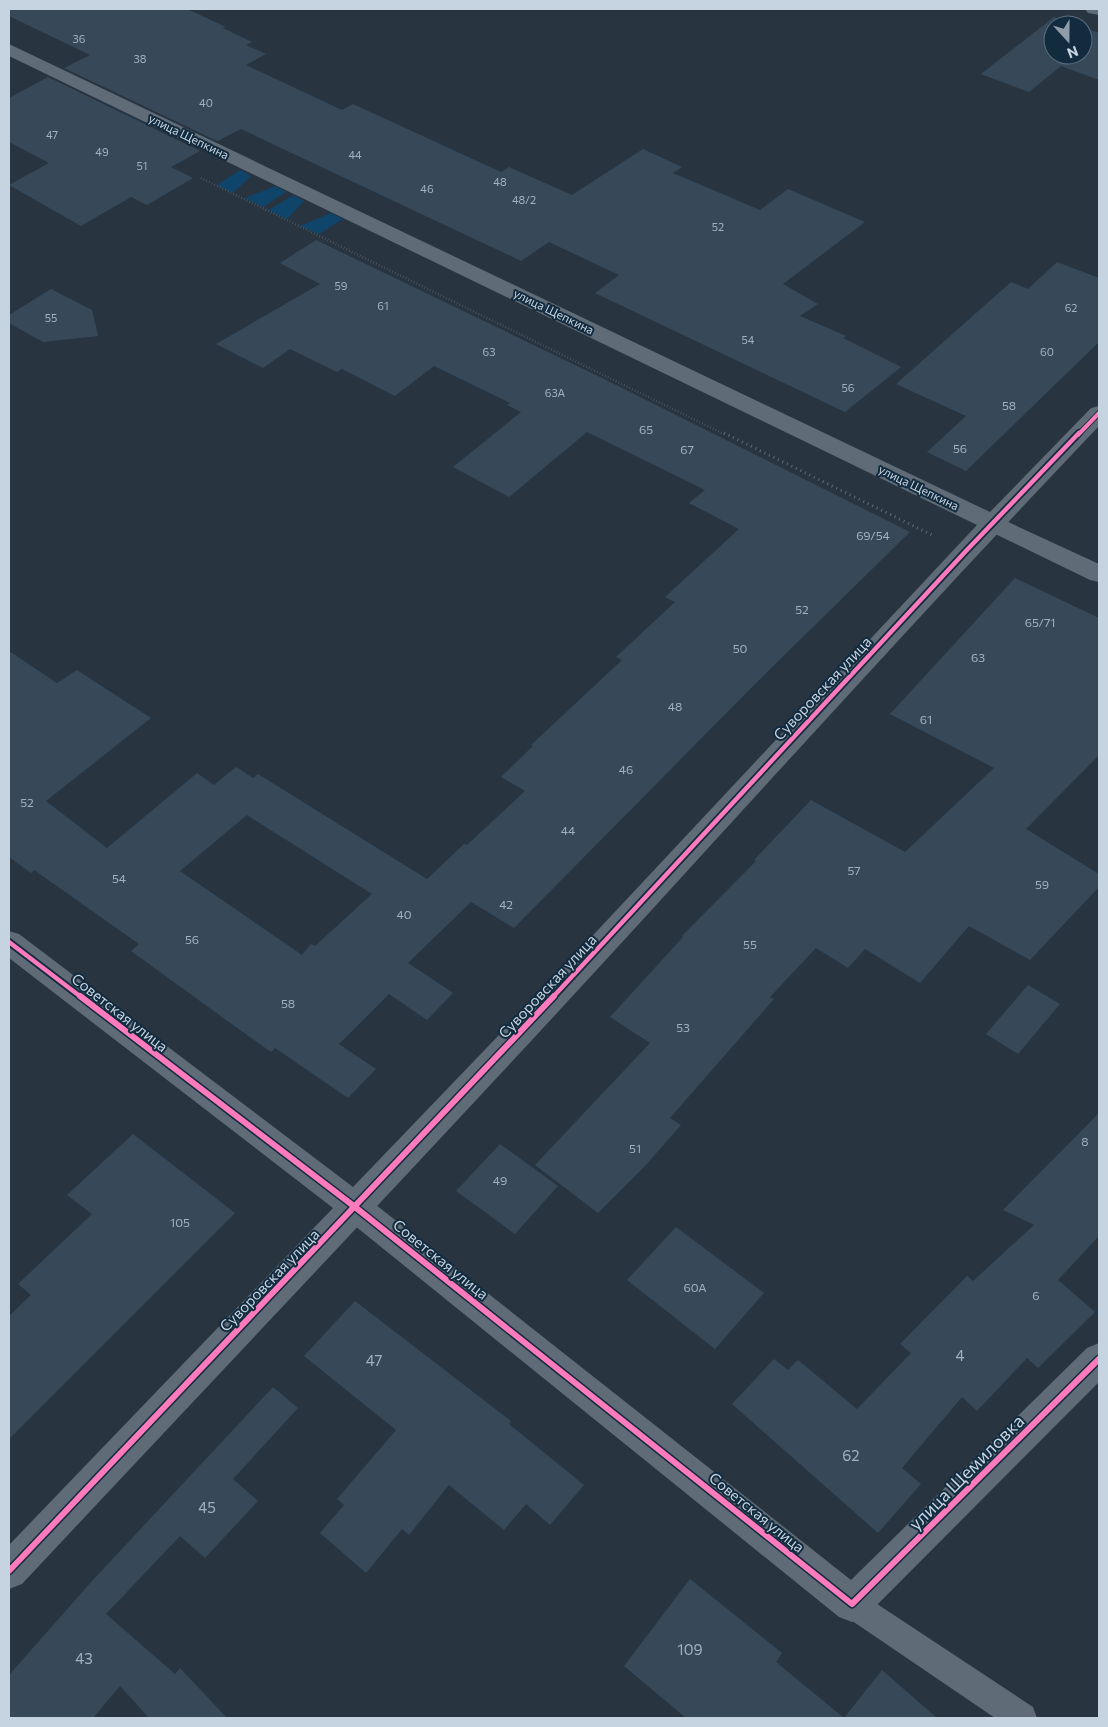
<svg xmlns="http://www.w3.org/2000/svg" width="1108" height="1727" viewBox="0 0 1108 1727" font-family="Commissioner,sans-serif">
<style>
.green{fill:#0f456b}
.building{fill:#374959;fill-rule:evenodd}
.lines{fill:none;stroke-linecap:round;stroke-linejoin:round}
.path-far1{stroke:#616b75;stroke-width:2.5;stroke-dasharray:0.5 2.5;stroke-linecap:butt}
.path{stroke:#616b75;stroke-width:3;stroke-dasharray:1 4;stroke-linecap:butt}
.service{fill:#5f6b76;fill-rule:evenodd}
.minor{fill:#5f6b76;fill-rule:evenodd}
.tertiary{fill:#5f6b76;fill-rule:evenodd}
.cycleway-far2-casing{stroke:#132b3f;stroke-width:6}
.cycleway-far1-casing{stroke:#132b3f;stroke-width:8}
.cycleway-casing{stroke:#132b3f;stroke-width:9}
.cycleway-far2{stroke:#fd7abc;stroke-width:4}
.cycleway-far1{stroke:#fd7abc;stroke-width:4.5}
.cycleway{stroke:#fd7abc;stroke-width:6}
.labels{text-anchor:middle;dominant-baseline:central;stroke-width:4;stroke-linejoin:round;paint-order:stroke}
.far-number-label{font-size:11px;fill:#a2b1bf}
.far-street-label{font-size:12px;fill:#c6d4e1;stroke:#132b3f}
.number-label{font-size:12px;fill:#a2b1bf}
.street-label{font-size:15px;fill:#c6d4e1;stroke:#132b3f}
.near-number-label{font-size:15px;fill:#a2b1bf}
.near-street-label{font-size:18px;fill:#c6d4e1;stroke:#132b3f}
</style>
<rect width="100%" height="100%" fill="#283440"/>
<!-- green -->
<path class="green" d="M240 170 251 176 233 193 217 185Z
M275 186 286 192 263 207 245 198Z
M293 195 304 201 287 219 269 210Z
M331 213 343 219 319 234 300 226Z"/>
<!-- building -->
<path class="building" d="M9 9H187L226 27 223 28 252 42 246 45 266 54 246 65 342 110 353 104 501 172 509 167 572 195 643 149 682 167 673 173 760 210 788 189 865 222 783 284 818 304 800 316 846 336 843 338 901 367 845 412 595 293 619 275 549 242 521 261 241 129 217 141 64 68 90 55 9 16Z
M1054 17 1076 25H1053V55H1083V27L1099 33V80L1061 66 1029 92 981 74Z
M48 77 200 151 171 167 193 178 147 205 131 197 81 226 9 185 49 163 9 142V98Z
M316 240 602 378 910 532 756 683 514 928 471 902 408 963 453 993 427 1020 389 994 339 1044 376 1069 348 1098 275 1048 271 1052 240 1030 131 951 139 944 34 870 31 873 9 857V651L57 683 77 670 151 718 46 801 107 848 197 773 214 785 236 767 253 778 258 774 427 879 464 844 467 845 525 791 501 777 533 746 531 745 622 660 616 657 675 602 665 597 739 529 689 503 705 490 587 432 509 497 453 467 521 412 507 405 510 403 434 366 395 396 342 369 337 372 290 349 263 368 216 344 320 284 280 263ZM247 815 372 894 315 946 311 944 302 955 180 871Z
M1057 262 1099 278V342L966 471 927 452 966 416 896 384 1011 282 1028 289Z
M51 289 92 310 98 336 43 342 9 323V315Z
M1015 578 1099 618V755L1026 829 1099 874V887L1030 960 969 926 920 983 865 949 848 968 816 948 770 997 774 999 670 1118 681 1125 646 1165 598 1213 535 1165 650 1043 610 1017 683 937 682 936 756 861 754 860 811 800 905 852 994 768 890 714Z
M1028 985 1060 1004 1018 1054 986 1034Z
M1099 1113V1236L1058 1280 1095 1312 1038 1368 1027 1358 977 1411 962 1397 902 1468 921 1484 878 1533 732 1404 774 1359 788 1370 798 1360 857 1409 911 1353 900 1344 967 1276 973 1281 1034 1225 1003 1210Z
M133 1134 235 1213 9 1439V1316L31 1295 18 1284 92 1214 67 1195Z
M500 1144 558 1186 515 1234 456 1191Z
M676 1227 764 1293 715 1349 627 1280Z
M355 1301 511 1421 509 1424 584 1485 550 1525 526 1504 504 1530 449 1485 409 1535 402 1529 366 1573 320 1533 344 1505 337 1499 396 1430 304 1356Z
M273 1387 298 1408 233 1479 258 1501 205 1558 180 1536 106 1614 175 1674 180 1668 227 1718H149L120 1686 93 1718H9V1675L92 1581Z
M690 1579 782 1653 776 1662 844 1718 882 1670 937 1718H686L624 1666Z"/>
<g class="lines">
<!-- path-far1 -->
<path class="path-far1" d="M201 178 726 435"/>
<!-- path -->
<path class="path" d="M724 433 934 536"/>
<!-- service -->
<path class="service" d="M852 1589 862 1594 1033 1707 1037 1718H995L842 1614 837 1604 842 1594Z"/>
<!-- minor -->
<path class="minor" d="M1085 9H1099V15L1088 13Z
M993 515 1099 564V582L1090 580 985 529 981 523 985 517Z
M355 1193 366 1197 851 1580 1087 1348 1099 1343V1382L865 1617 852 1622 839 1617 344 1217 339 1207 344 1197Z"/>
<!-- tertiary -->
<path class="tertiary" d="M9 44 990 512 1091 408 1099 406V426C911 623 729 827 544 1027 371 1214 196 1398 22 1584L9 1589V1545L333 1208 9 958V931L19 934 353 1187 524 1009 977 525 9 56Z"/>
<defs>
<path id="cycleway-far2" d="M1078 435 1099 413"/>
<path id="cycleway-far1" d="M9 942 81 997
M553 997 965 552 1079 433"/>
<path id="cycleway" d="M80 996 355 1207 852 1604 1099 1359
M9 1571 554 996"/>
</defs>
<!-- cycleway-far2 casing -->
<use href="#cycleway-far2" class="cycleway-far2-casing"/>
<!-- cycleway-far1 casing -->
<use href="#cycleway-far1" class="cycleway-far1-casing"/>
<!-- cycleway casing -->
<use href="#cycleway" class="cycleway-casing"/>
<!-- cycleway-far2 -->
<use href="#cycleway-far2" class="cycleway-far2"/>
<!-- cycleway-far1 -->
<use href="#cycleway-far1" class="cycleway-far1"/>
<!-- cycleway -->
<use href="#cycleway" class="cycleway"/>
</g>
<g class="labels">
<!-- far-number labels -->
<g class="far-number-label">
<text x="79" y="38">36</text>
<text x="140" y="58">38</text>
<text x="206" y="102">40</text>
<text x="52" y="134">47</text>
<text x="102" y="151">49</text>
<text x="355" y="154">44</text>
<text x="142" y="165">51</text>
<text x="500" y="181">48</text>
<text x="427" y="188">46</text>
<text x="524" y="199">48/2</text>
<text x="718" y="226">52</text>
<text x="341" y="285">59</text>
<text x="383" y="305">61</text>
<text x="1071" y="307">62</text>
<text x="51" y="317">55</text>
<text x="748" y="339">54</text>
<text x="489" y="351">63</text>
<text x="1047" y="351">60</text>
<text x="848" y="387">56</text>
<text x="555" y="392">63А</text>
</g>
<!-- far-street labels -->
<g class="far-street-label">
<text transform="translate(189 136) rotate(26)">улица Щепкина</text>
<text transform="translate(554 311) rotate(26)">улица Щепкина</text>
<text transform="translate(919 487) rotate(26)">улица Щепкина</text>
</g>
<!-- number labels -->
<g class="number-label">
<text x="1009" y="405">58</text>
<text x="646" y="429">65</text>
<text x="960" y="448">56</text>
<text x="687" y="449">67</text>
<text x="873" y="535">69/54</text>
<text x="802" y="609">52</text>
<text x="1040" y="622">65/71</text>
<text x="740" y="648">50</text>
<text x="978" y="657">63</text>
<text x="675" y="706">48</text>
<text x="926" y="719">61</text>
<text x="626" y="769">46</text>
<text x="27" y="802">52</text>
<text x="568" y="830">44</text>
<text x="854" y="870">57</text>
<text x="119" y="878">54</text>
<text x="1042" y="884">59</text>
<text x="506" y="904">42</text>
<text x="404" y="914">40</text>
<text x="192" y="939">56</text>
<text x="750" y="944">55</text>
<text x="288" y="1003">58</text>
<text x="683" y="1027">53</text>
<text x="1085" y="1141">8</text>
<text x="635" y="1148">51</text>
<text x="500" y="1180">49</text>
<text x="180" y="1222">105</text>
<text x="695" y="1287">60А</text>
<text x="1036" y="1295">6</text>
</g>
<!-- street labels -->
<g class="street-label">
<text transform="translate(822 688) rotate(-47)">Суворовская улица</text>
<text transform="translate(547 986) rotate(-47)">Суворовская улица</text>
<text transform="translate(120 1012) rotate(38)">Советская улица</text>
<text transform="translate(441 1259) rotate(39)">Советская улица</text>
<text transform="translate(269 1280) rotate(-46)">Суворовская улица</text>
<text transform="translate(757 1512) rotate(39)">Советская улица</text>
</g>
<!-- near-number labels -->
<g class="near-number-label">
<text x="960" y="1355">4</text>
<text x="374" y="1360">47</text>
<text x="851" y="1455">62</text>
<text x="207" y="1507">45</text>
<text x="690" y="1649">109</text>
<text x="84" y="1658">43</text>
</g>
<!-- near-street labels -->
<g class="near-street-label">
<text transform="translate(966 1472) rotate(-45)">улица Щемиловка</text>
</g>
</g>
<!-- border -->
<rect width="1108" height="1727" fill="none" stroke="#c6d4e1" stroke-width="20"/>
<!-- north arrow -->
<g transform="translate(1068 40) rotate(159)"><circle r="24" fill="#132b3f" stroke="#5b6f80"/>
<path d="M0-4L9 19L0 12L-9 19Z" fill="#8f9ca9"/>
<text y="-8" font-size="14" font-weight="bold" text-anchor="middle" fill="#c6d4e1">N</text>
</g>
</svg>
